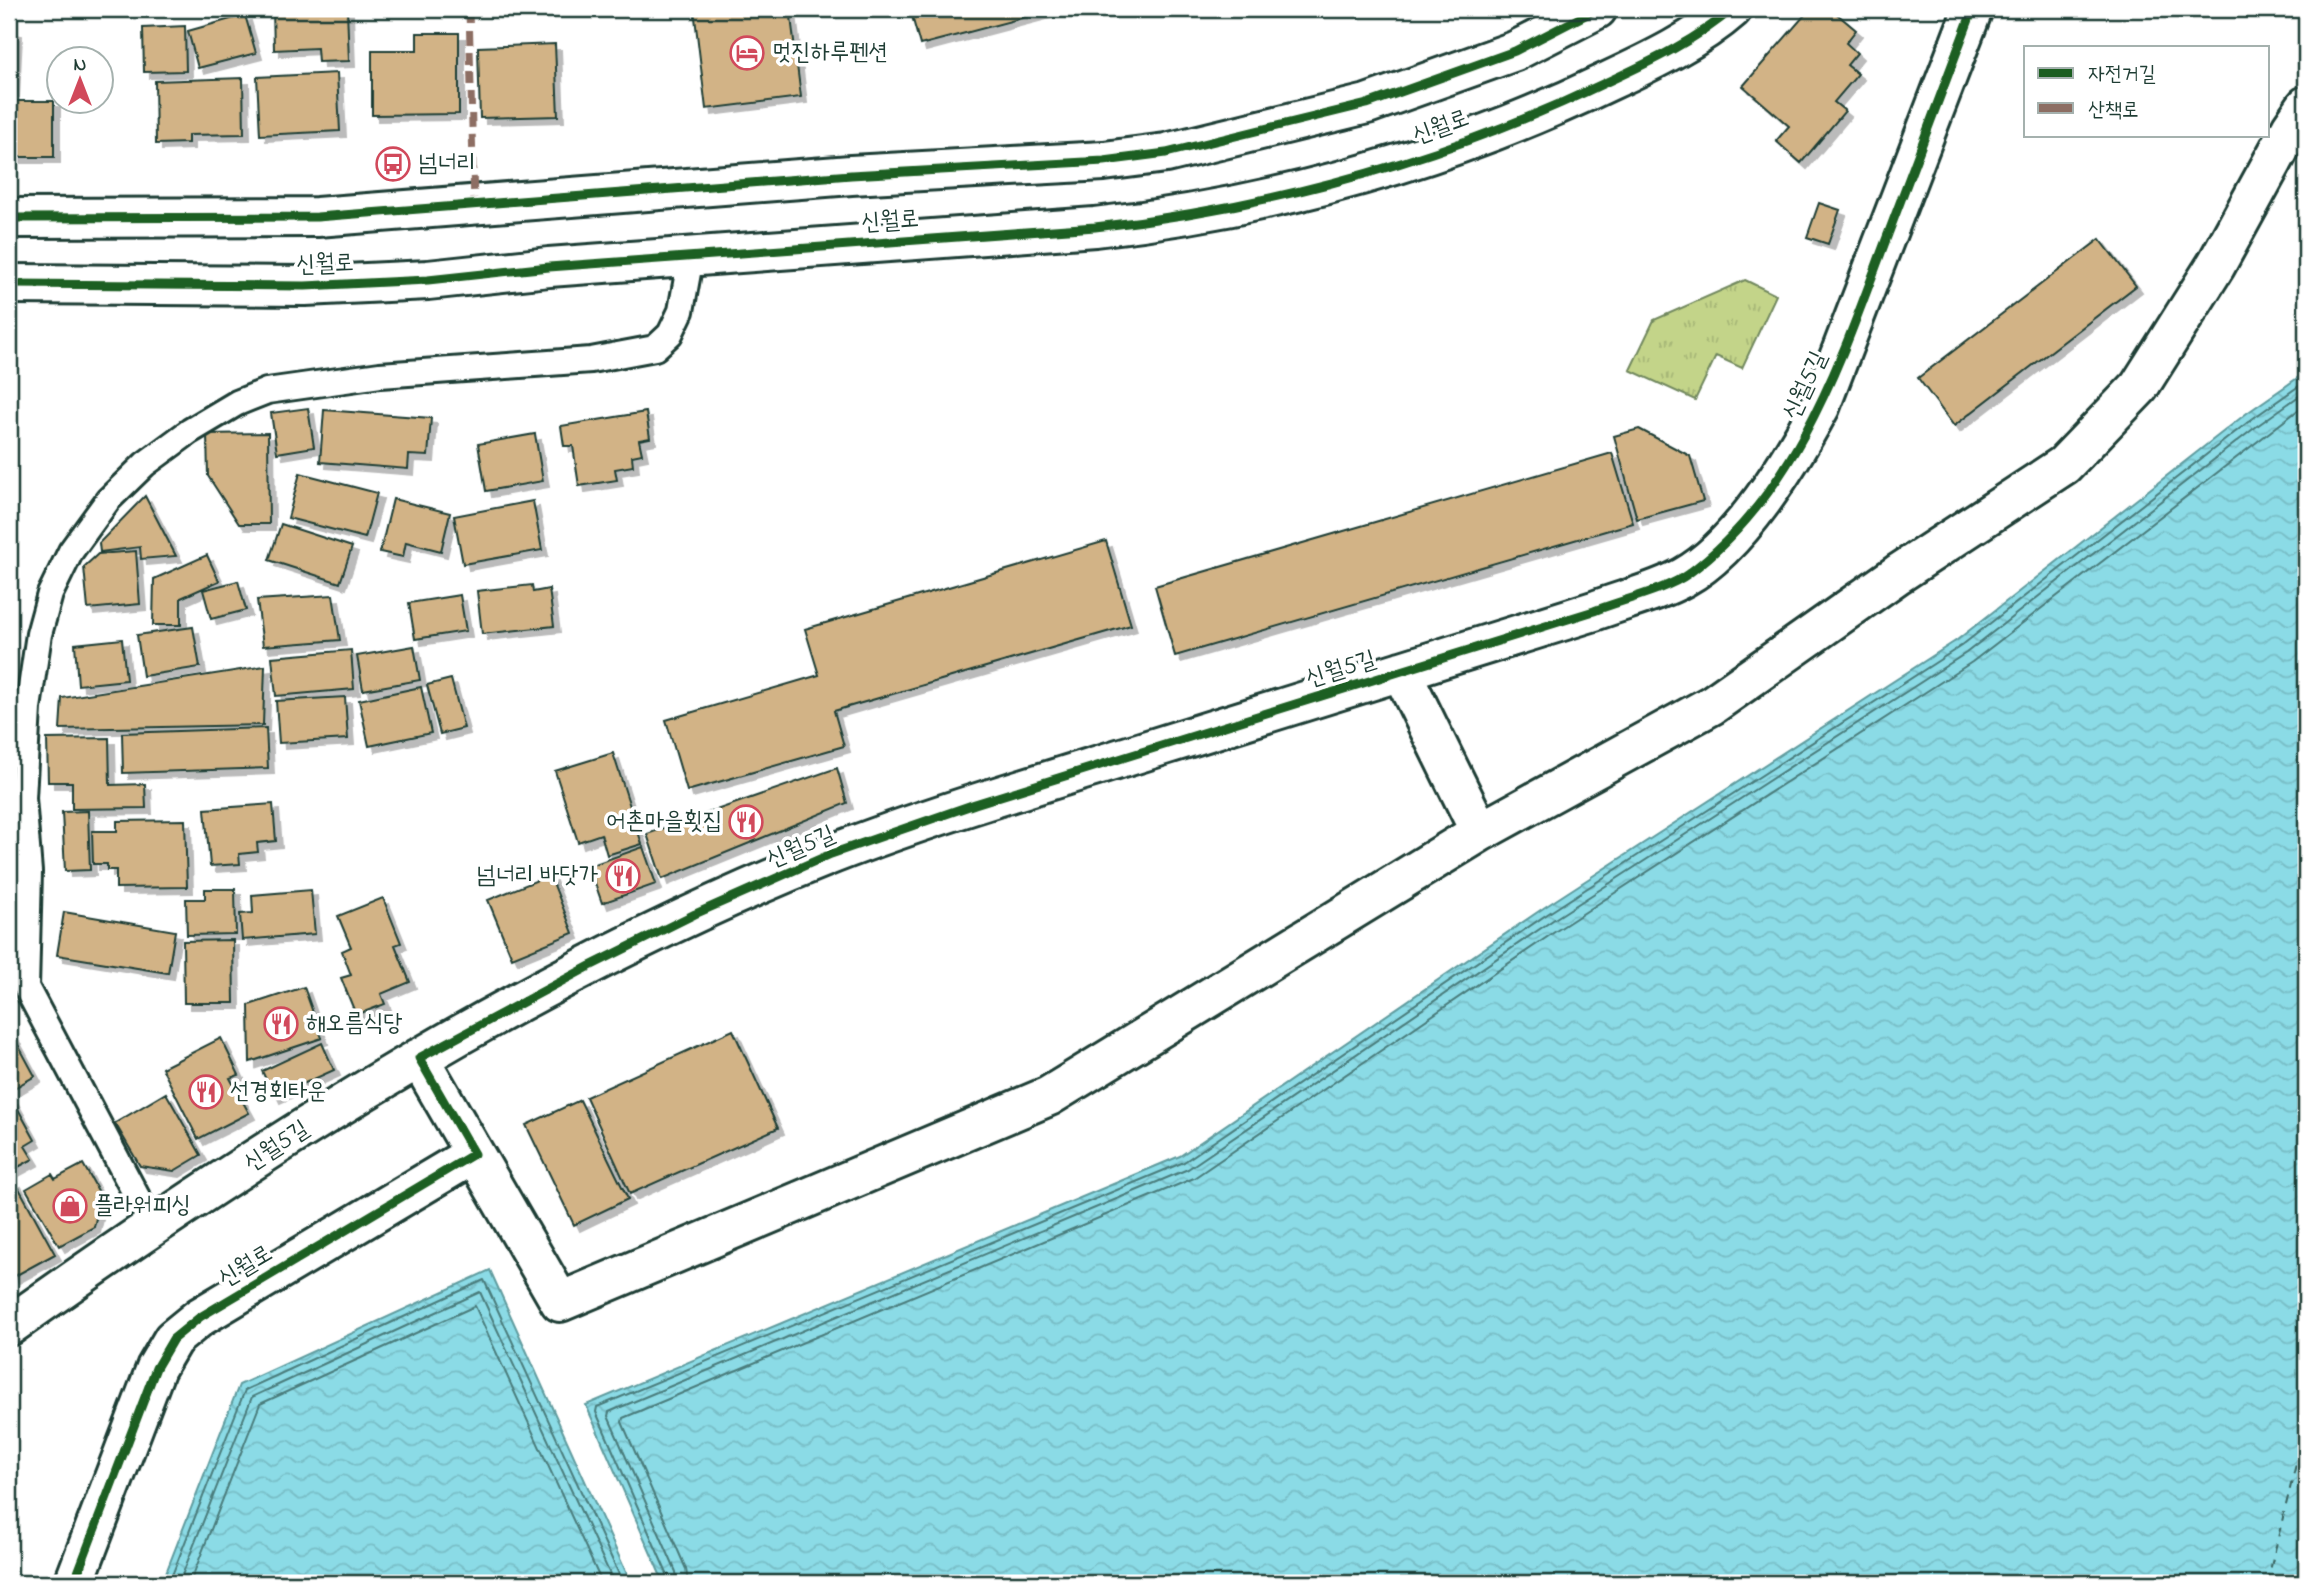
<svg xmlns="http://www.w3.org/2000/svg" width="2315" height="1592" viewBox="0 0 2315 1592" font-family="'Indie Flower','Poor Story',sans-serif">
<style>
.park{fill:url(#park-tufts);stroke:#71885e;stroke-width:2}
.water{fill:url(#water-waves);stroke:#609c9f;stroke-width:2}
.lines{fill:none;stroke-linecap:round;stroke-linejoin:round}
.shore{stroke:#4a7c7b;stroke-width:2}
.ferry{stroke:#3a6460;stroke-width:2;stroke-dasharray:9 7;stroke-linecap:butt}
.building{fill:#d2b386;stroke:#1f3d34;stroke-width:2;filter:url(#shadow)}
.lane-casing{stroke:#1f3d34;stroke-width:30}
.street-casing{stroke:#1f3d34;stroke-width:44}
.secondary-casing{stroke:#1f3d34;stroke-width:44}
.lane{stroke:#fff;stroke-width:24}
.street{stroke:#fff;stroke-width:38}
.secondary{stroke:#fff;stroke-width:38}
.quiet{stroke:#8d6e63;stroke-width:7;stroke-dasharray:14 7;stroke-linecap:butt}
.cycleway-casing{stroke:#fff;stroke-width:13}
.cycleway{stroke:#1b5e20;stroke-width:9}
.labels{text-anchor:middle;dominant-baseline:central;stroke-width:7;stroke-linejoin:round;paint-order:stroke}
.poi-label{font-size:24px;fill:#1f3d34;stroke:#fff;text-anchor:start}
.street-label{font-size:24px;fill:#1f3d34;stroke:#fff}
</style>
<defs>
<pattern id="park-tufts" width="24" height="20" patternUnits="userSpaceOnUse" patternTransform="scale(1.75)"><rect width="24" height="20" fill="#c3d489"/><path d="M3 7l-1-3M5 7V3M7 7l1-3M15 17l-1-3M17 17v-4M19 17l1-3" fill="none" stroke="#a7b777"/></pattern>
<pattern id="water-waves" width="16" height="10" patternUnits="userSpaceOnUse" patternTransform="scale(1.75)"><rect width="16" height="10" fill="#8bdbe6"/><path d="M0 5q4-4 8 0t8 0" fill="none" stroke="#78bdc6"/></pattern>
<filter id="shadow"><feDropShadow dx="6" dy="6" stdDeviation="0" flood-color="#0004"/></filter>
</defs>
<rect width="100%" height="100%" fill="#fff"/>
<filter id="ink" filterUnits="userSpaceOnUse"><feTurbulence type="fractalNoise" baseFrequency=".0143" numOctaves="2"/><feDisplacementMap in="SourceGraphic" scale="14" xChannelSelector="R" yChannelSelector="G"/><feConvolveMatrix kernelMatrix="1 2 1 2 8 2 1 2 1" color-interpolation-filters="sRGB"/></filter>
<g filter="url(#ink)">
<!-- park -->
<path class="park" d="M1745 280 1776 295 1742 368 1716 356 1695 400 1630 370 1654 320Z"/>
<!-- water -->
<path class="water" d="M2306 372V1583H656L662 1579 586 1405 1180 1156 1545 907 1957 640 2247 413Z
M490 1270 631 1583H162L239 1385Z"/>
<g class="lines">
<!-- shore -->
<path class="shore" d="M169 1583 245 1390 484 1280 623 1583
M179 1583 252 1397 480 1292 614 1583
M190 1583 260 1404 475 1306 602 1583
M668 1583V1576L596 1412 597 1407 1184 1162 1549 913 1961 646 2252 419 2306 381
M677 1583 676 1572 608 1416 609 1412 1188 1169 1553 920 1966 653 2257 426 2306 391
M688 1583 686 1569 622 1422 623 1418 1194 1178 1559 929 1972 662 2306 404"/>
<!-- ferry -->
<path class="ferry" d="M2267 1583 2306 1423"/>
</g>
<!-- building -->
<path class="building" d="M273 9H347L349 61 318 62 317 48 274 50Z
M694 9H790L801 97 706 109Z
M910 9H1056L920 45Z
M1810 9H1831L1856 30 1846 43 1857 53 1847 65 1858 74 1834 102 1845 111 1801 163 1776 141 1789 126 1743 86Z
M245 15 256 53 198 68 188 31Z
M185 26 186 71 144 72 143 28Z
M9 29 16 30 13 91H9Z
M417 33H459V114L372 115V50H417Z
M555 44 558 116 480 118 478 47Z
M337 73 340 131 260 135 257 77Z
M243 78 244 134 188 135V143L156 144 155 81Z
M9 101H54V157H9Z
M1819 203 1840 210 1828 244 1807 237Z
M2100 239 2136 286 1954 426 1918 378Z
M308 408 314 447 277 453 271 413Z
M324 410 431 418 428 456 409 455 408 469 320 462Z
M646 412 650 438 639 440 642 454 632 456 633 466 615 469 617 480 579 486 573 446H564L561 426Z
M1639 429 1690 456 1703 501 1637 519 1614 436Z
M268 433 269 524H239L208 476 207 434Z
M535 434 543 481 486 491 478 444Z
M1612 453 1633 523 1175 656 1155 586Z
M300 473 377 493 365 538 288 518Z
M145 496 176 556 141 559 140 547 100 552 99 543Z
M393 499 450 513 441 551 406 542 403 557 380 552Z
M533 501 542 550 463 564 454 516Z
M281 524 352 547 340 583 269 560Z
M1106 541 1131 625 834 711 844 746 687 791 666 720 819 675 805 629Z
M136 551 140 604 88 609 84 567 98 554Z
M207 555 219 581 181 598V625H153L154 579Z
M238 581 246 610 211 619 203 590Z
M532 585 533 592 549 589 554 626 482 634 477 591Z
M333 595 340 640 263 646 257 600Z
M460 595 466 631 415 639 409 603Z
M193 627 200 667 143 676 137 635Z
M122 639 126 680 78 685 75 644Z
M414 646 420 680 363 690 357 656Z
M351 650 354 689 276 696 272 657Z
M265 666 263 725 60 729 62 698Z
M451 679 464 728 440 734 427 685Z
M421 687 431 733 369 746 359 700Z
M345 697 348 739 279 743 276 701Z
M266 728 268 768 123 773 122 733Z
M109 738 110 785 145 784 146 808 72 809V782H48L47 739Z
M613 753 642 844 607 855 601 834 578 842 555 771Z
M837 768 847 803 662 879 647 834Z
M273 804 276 841 257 843 258 852 239 854 240 864 210 866 205 809Z
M88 811 90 870 65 871 62 812Z
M185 820 187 887 116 888V870H107V864H93L92 831H117V821Z
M643 847 656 884 602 903 589 866Z
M550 875 573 933 512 958 488 900Z
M205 889H235L236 934 187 935 186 899H205Z
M311 890 315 934 242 940 240 914 253 913 252 895Z
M383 898 401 943 395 945 410 982 381 994 385 1004 356 1015 341 978 351 975 342 951 351 947 338 916Z
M64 912 175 931 168 973 57 955Z
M233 940 234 1003H184L183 941Z
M304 987 322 1038 250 1062 249 1005Z
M9 1028 35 1076 9 1091Z
M733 1030 778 1128 630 1194 586 1097Z
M221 1038 239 1075 230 1078 249 1113 198 1139 162 1068Z
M322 1043 334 1070 274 1097 262 1071Z
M166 1093 201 1155 174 1171 140 1166 115 1123Z
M12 1098 35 1140 25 1146 33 1159 9 1172V1100Z
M580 1100 628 1199 574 1225 526 1125Z
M83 1164 101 1196 94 1227 59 1246 26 1189 52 1174 55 1179Z
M15 1181 55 1254 13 1277 9 1268V1185Z"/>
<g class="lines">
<defs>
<path id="lane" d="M153 1227 26 987 29 872 23 798 28 708 39 634 50 594 71 551 108 500 145 464 190 431 237 403 267 391 380 375 591 360 655 348 670 334 681 311 691 256"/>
<path id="street" d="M1401 671 1480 832
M419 1058 560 1302 1049 1096 1480 832 1712 705 1898 574 2064 465 2139 387 2216 265 2291 128 2306 106
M9 1326C262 1146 542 969 832 854 930 816 1032 786 1132 755 1286 707 1440 659 1594 611 1623 600 1657 592 1684 577 1740 546 1790 462 1820 407L1973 9
M74 1583 156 1368 173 1339 200 1317 474 1154"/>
<path id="secondary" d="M9 218 317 217 851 175 1104 161 1166 153 1367 104 1515 51 1597 9
M9 284 305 286 428 280 549 267 1095 227C1273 207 1447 159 1609 81 1650 62 1698 39 1732 9"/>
</defs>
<!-- lane casing -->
<use href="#lane" class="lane-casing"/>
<!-- street casing -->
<use href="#street" class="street-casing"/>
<!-- secondary casing -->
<use href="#secondary" class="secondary-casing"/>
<!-- lane -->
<use href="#lane" class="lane"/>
<!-- street -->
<use href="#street" class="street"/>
<!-- secondary -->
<use href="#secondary" class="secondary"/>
<!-- quiet -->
<path class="quiet" d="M469 9 474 205"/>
<defs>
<path id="cycleway" d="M9 218 317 217 851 175 1104 161 1166 153 1367 104 1515 51 1597 9
M9 284 305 286 428 280 549 267 1095 227C1273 207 1447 159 1609 81 1650 62 1698 39 1732 9
M74 1583 156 1368 173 1339 200 1317 474 1154 419 1058 590 966 695 914 831 854 975 804 1594 611C1619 601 1668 589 1688 574 1798 493 1841 359 1887 237 1916 161 1945 85 1973 9"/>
</defs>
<!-- cycleway casing -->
<use href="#cycleway" class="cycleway-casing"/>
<!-- cycleway -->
<use href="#cycleway" class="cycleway"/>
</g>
</g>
<!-- icons -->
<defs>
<symbol id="hotel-ring" viewBox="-11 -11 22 22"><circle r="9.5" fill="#fff" stroke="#d1495b" stroke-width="1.5"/><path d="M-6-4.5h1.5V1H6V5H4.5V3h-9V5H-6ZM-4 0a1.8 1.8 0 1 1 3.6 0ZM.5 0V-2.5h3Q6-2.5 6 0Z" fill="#d1495b"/></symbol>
<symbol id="bus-ring" viewBox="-11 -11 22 22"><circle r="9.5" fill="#fff" stroke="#d1495b" stroke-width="1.5"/><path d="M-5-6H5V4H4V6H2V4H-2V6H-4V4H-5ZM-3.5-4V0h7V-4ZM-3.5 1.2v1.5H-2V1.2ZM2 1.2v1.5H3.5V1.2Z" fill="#d1495b"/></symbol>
<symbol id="restaurant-ring" viewBox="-11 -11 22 22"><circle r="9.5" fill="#fff" stroke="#d1495b" stroke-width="1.5"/><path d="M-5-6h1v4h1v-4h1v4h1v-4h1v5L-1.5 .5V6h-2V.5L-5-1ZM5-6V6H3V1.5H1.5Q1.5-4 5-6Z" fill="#d1495b"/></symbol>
<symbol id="shop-ring" viewBox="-11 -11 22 22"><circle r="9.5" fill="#fff" stroke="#d1495b" stroke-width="1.5"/><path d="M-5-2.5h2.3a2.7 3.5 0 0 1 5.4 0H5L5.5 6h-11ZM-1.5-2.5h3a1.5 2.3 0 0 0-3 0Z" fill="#d1495b"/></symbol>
</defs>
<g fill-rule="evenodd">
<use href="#hotel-ring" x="728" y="34" width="38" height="38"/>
<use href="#bus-ring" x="374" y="145" width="38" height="38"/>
<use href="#restaurant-ring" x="727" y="803" width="38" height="38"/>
<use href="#restaurant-ring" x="604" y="857" width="38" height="38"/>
<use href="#restaurant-ring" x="262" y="1005" width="38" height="38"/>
<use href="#restaurant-ring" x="187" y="1073" width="38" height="38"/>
<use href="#shop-ring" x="51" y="1187" width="38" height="38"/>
</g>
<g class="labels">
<!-- poi labels -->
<g class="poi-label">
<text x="772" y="53">멋진하루펜션</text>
<text x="418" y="164">넘너리</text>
<text x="722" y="822" text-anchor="end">어촌마을횟집</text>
<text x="598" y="876" text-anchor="end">넘너리 바닷가</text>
<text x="306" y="1024">해오름식당</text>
<text x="230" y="1092">선경회타운</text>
<text x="94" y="1206">플라워피싱</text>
</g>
<!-- street labels -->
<g class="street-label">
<text transform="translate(1441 128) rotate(-20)">신월로</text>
<text transform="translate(890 222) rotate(-4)">신월로</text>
<text transform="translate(325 265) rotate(-2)">신월로</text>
<text transform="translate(1806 386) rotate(-65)">신월5길</text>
<text transform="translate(1341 670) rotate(-17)">신월5길</text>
<text transform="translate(801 848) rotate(-23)">신월5길</text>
<text transform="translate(277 1147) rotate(-33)">신월5길</text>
<text transform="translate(246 1267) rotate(-31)">신월로</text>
</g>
</g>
<!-- margin -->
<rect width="2315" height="1592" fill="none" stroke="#fff" stroke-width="35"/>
<rect x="18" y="18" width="2280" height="1557" fill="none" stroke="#1f3d34" stroke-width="2.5" filter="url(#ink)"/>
<!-- legend -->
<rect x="2024" y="46" width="245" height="91" fill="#ffffff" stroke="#a5b1ae" stroke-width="2"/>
<rect x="2038" y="68" width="35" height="10" fill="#1b5e20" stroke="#a5b1ae" stroke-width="2"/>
<text x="2088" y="80" font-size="21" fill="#1f3d34">자전거길</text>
<rect x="2038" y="103" width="35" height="10" fill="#8d6e63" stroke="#a5b1ae" stroke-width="2"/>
<text x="2088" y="116" font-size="21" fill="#1f3d34">산책로</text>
<!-- north arrow -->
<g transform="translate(80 80)"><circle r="33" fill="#ffffff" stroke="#a5b1ae" stroke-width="2"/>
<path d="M0-5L12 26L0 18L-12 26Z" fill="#d1495b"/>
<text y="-10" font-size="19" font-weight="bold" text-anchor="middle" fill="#1f3d34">N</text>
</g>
</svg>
